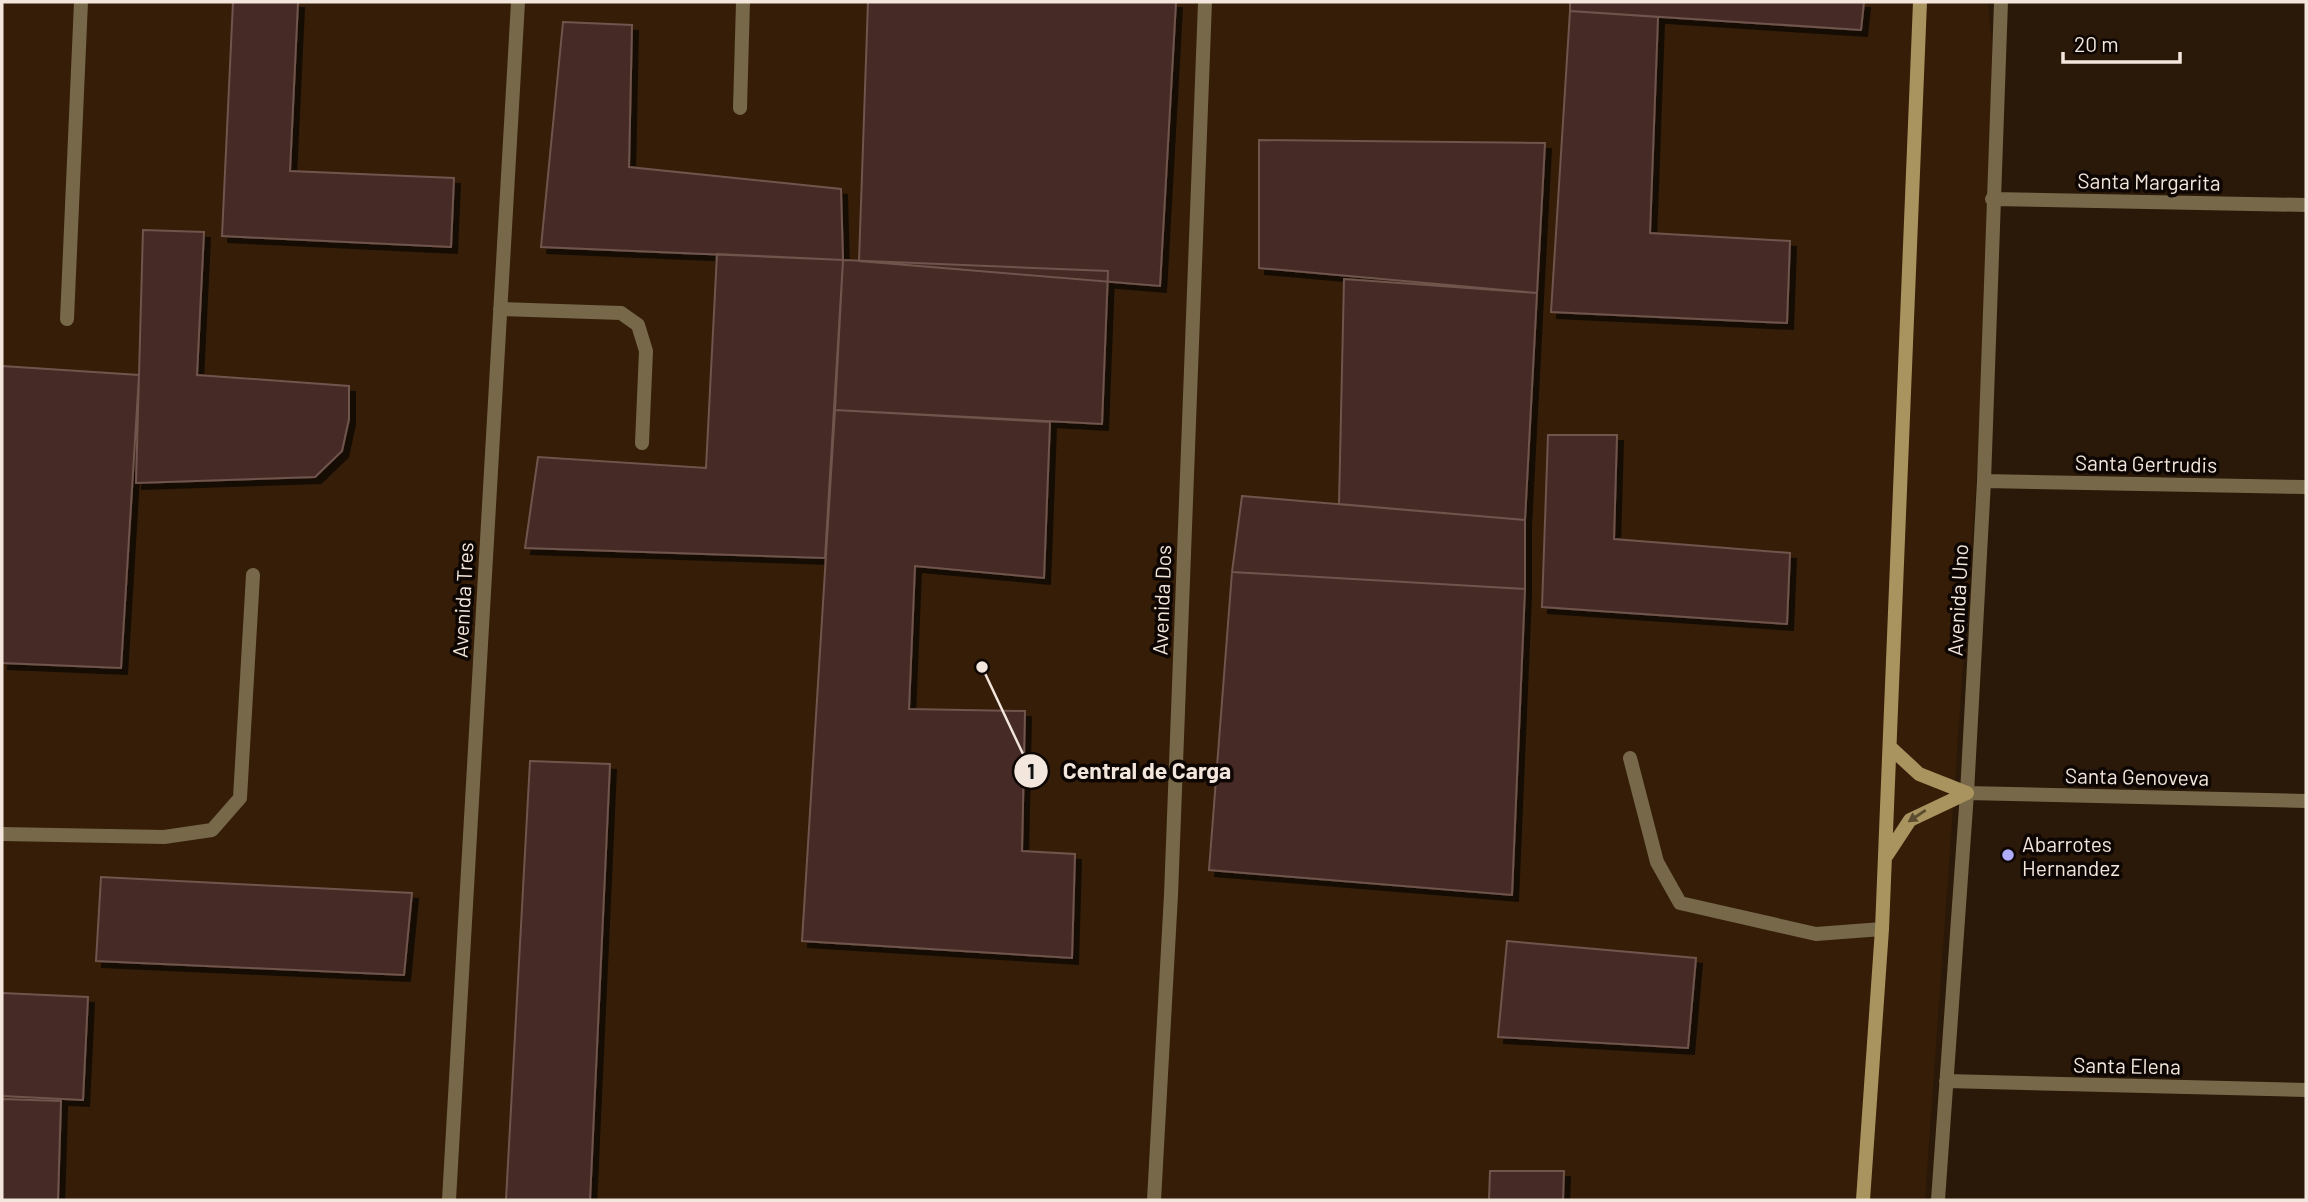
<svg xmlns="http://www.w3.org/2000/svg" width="2308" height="1202" viewBox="0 0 2308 1202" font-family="Barlow,sans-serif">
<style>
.built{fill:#351d07}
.building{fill:#442a25;stroke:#70544d;stroke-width:2;filter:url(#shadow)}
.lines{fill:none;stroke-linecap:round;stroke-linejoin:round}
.lane{stroke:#766848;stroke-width:14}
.street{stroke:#766848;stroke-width:14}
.secondary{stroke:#a9935f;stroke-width:14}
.oneway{fill:#5b4c30}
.poi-dot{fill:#b0adfa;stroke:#0d0602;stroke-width:2.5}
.labels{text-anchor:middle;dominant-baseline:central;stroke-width:7;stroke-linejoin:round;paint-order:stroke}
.street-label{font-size:21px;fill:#f3e6dc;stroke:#0d0602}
.poi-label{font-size:21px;fill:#f3e6dc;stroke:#0d0602;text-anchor:start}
.leader{fill:none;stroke:#f3e6dc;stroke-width:2.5}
.callout-dot{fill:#f3e6dc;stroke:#0d0602;stroke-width:2.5}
.mark-label{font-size:21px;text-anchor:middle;font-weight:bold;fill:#111}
.callout-label{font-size:23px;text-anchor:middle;font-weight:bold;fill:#f3e6dc;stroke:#0d0602;stroke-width:7;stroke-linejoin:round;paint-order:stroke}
</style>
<defs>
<filter id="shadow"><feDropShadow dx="6" dy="6" stdDeviation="0" flood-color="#0009"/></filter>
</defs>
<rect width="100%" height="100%" fill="#2a1808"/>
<!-- built -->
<path class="built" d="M2 2H1988L2001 134 1925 1200H2Z"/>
<!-- building -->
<path class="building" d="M233 2H298L290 171 454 178 451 247 222 236Z
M868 2H1176L1160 286 859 261Z
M1570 2H1864L1861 30 1570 11Z
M1570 11 1658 17 1650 233 1790 241 1787 323 1551 312Z
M563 22 632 25 629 167 841 189 843 260 541 247Z
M1259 140 1545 143 1537 293 1259 268Z
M143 230 204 232 197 375 349 386V419L342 451 315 477 136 483Z
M717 254 843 260 825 558 525 548 538 457 706 468Z
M843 260 1108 271 1102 424 835 410Z
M1344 279 1537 293 1525 520 1339 504Z
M2 366 139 375 121 668 2 663Z
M835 410 1050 422 1044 578 915 566 909 709 1025 711 1022 851 1075 854 1072 958 802 941Z
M1548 435H1617L1614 539 1790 553 1787 624 1542 607Z
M1242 496 1525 520V589L1232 572Z
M1232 572 1525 589 1512 895 1209 870Z
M530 761 610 764 590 1200H506Z
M101 877 412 893 404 975 96 961Z
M1507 941 1696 958 1688 1048 1498 1037Z
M2 993 88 997 83 1100 2 1096Z
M2 1099 61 1101 58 1200H2Z
M1490 1171H1564L1563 1200H1489Z"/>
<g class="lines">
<!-- lane -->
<path class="lane" d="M740 108 743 2
M500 309 621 313 638 325 646 351 642 443
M67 319 81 2
M1630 758 1657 862 1680 903 1816 934 1882 929
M2 834 164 837 212 830 240 798 253 575
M449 1200 518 2
M1154 1200 1171 895 1205 2"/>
<!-- street -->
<path class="street" d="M1992 199 2306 205
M1984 481 2306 487
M1967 793 2306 801
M1946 1081 2306 1090
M1938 1200 1967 793 1984 481 2001 2"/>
<!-- secondary -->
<path class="secondary" d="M1890 747 1919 774 1967 793
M1887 855 1910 820 1967 793
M1863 1200 1882 929 1920 2"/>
</g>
<!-- one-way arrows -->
<defs><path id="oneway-solid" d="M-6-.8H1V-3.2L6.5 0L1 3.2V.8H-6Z" transform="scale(1.75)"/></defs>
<use class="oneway" href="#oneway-solid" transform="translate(1917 816) rotate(146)"/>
<!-- markers -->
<circle class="poi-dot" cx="2008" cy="855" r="7"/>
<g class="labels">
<!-- street labels -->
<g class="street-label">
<text transform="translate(2149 181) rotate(1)">Santa Margarita</text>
<text transform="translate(2146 463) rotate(1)">Santa Gertrudis</text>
<text transform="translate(462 600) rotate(-87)">Avenida Tres</text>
<text transform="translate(1161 600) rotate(-88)">Avenida Dos</text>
<text transform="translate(1957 600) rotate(-87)">Avenida Uno</text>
<text transform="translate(2137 776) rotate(1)">Santa Genoveva</text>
<text transform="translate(2127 1065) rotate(1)">Santa Elena</text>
</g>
<!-- poi labels -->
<g class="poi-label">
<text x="2022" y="843">Abarrotes<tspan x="2022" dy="24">Hernandez</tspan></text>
</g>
</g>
<!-- callouts -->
<path class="leader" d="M982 667L1031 771"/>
<g class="callout-dot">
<circle cx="982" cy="667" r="7"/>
<circle cx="1031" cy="771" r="18"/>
</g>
<g class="mark-label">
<text x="1031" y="779">1</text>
</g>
<g class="callout-label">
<text x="1147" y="779">Central de Carga</text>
</g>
<!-- border -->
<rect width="2308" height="1202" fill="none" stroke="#f3e6dc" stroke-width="7"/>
<!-- scale -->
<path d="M2063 52v10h117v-10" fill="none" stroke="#f3e6dc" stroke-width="3.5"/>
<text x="2074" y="52" font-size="21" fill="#f3e6dc" stroke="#0d0602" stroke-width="5" paint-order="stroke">20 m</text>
</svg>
